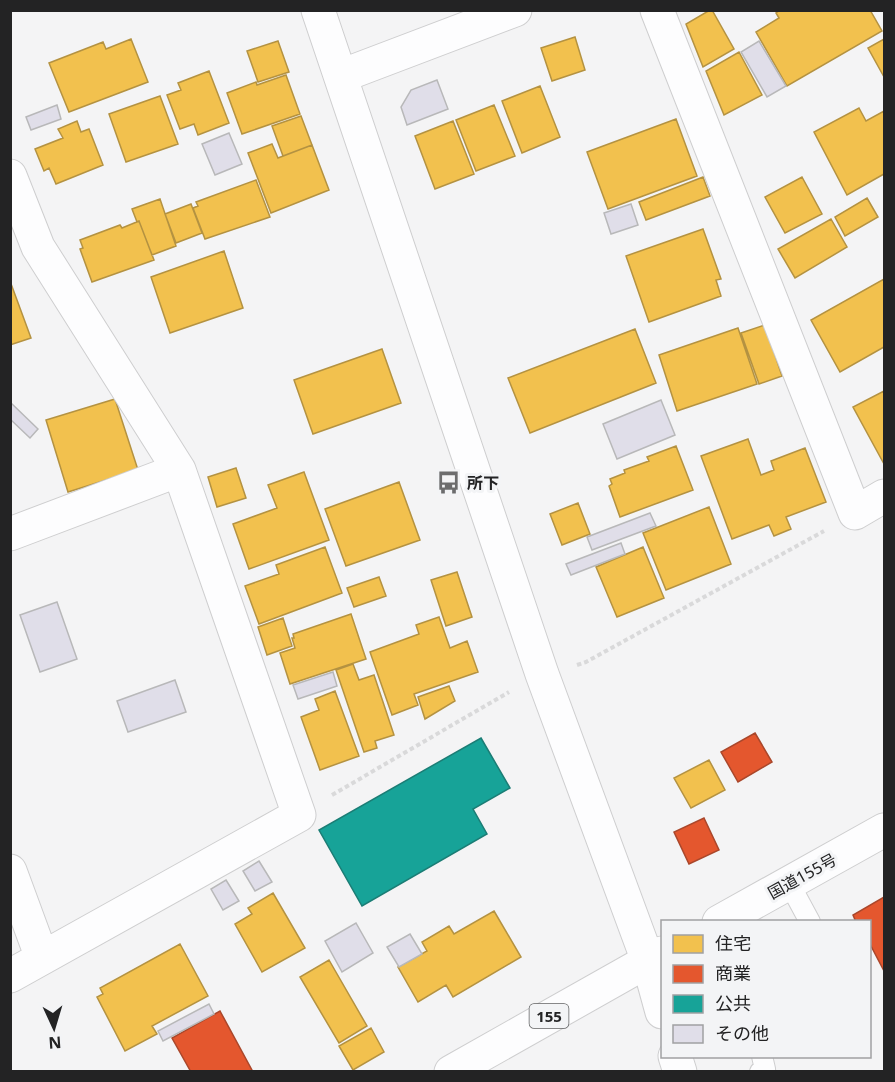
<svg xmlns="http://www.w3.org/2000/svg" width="895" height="1082" viewBox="0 0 895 1082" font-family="'Noto Sans','Noto Sans JP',sans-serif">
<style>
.homes{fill:#f2c14e;stroke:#b49241;stroke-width:1.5}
.shops{fill:#e4572e;stroke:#aa472b;stroke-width:1.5}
.public{fill:#17a398;stroke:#1b7d75;stroke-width:1.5}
.building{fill:#e0dee9;stroke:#b8b8b9;stroke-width:1.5}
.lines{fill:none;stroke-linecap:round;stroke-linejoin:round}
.lane-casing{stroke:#cececf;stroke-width:22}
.street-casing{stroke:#cececf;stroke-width:35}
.secondary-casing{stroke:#cececf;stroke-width:35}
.highway-casing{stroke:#cececf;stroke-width:35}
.path{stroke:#d9d9da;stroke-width:4;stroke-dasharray:4.5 3;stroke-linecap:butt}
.lane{stroke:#fdfdfe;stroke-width:20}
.street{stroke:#fdfdfe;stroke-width:33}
.secondary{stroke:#fdfdfe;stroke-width:33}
.highway{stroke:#fdfdfe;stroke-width:33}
.labels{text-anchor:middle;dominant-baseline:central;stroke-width:6;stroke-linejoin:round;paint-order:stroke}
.shield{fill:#f3f4f6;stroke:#616263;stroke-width:1.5}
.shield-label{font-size:15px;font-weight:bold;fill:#232324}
.poi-label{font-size:16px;font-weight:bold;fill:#232324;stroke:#f3f4f6;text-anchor:start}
.street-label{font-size:16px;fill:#232324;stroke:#f3f4f6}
</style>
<rect width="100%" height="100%" fill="#f4f4f5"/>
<!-- homes -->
<path class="homes" d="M710 10H712L734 49 703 67 686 24Z
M780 10H870L882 31 787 86 756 32 779 18 776 13Z
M575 37 585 70 552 81 541 48Z
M131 39 148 82 69 112 49 63 103 42 106 49Z
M884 39V77L868 48Z
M278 41 289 72 258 82 247 51Z
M739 52 762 95 724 115 706 71Z
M209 71 229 123 198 135 194 124 180 129 167 95 181 90 178 83Z
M286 75 300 114 242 134 227 93 256 82 257 85Z
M540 86 560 137 522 153 502 101Z
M160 96 178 144 126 162 109 114Z
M494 105 515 156 476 171 456 120Z
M859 108 866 121 884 111V174L847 195 814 132Z
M301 116 312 145 283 156 272 126Z
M676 119 697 176 608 209 587 152Z
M77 121 81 132 89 129 103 165 56 184 49 168 44 171 35 149 63 138 58 129Z
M453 121 474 174 435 189 415 136Z
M272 144 278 158 312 145 329 190 271 213 248 153Z
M703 177 710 196 646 220 639 202Z
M802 177 822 214 785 233 765 197Z
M256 180 270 217 205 239 193 208 198 206 196 202Z
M867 198 878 217 845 236 835 217Z
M160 199 176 246 152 255 139 221 137 222 132 209Z
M191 204 202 233 176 243 165 214Z
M831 219 847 247 795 278 778 249Z
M139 221 154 260 92 282 80 249 83 248 80 240 120 225 122 228Z
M703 229 721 279 716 280 721 296 649 322 626 256Z
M224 251 243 308 170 333 151 277Z
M884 279V347L840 372 811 320Z
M10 281 31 338 10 345Z
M765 325 782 376 759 384 741 333Z
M738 328 757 384 677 411 659 355Z
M635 329 656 383 530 433 508 378Z
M382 349 401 403 313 434 294 380Z
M884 391V464L853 407Z
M115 399 138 470 68 492 46 420Z
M748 439 761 475 774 470 771 461 805 448 826 502 786 517 791 529 774 536 769 525 732 539 701 456Z
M676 446 693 490 620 517 609 486 612 484 610 479 625 473 624 470 649 461 647 457Z
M236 468 246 498 217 507 208 477Z
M304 472 329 540 249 569 233 524 277 508 268 485Z
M399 482 420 540 346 566 325 509Z
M578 503 590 534 562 545 550 514Z
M709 507 731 564 666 590 643 533Z
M325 547 342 593 259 624 245 586 279 574 276 565Z
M643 547 664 598 617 617 596 567Z
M457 572 472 617 446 626 431 580Z
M379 577 386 596 354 607 347 588Z
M351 614 366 659 290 684 280 653 295 648 292 638H294L293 634Z
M439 617 450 648 467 641 478 672 414 694 418 705 392 715 370 652 419 634 416 625Z
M283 618 292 646 267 655 258 627Z
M353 664 359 680 374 675 394 735 375 741 377 748 364 752 336 670Z
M449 686 455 701 425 719 418 697Z
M335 691 359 756 320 770 301 717 319 710 315 699Z
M709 760 725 790 691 808 674 778Z
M273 893 305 948 262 972 235 924 252 914 248 908Z
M494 911 521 957 453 997 446 985 418 1002 398 967 427 951 422 942 449 926 454 934Z
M180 944 208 996 152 1026 157 1034 125 1051 97 997 103 994 100 988Z
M329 960 367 1026 339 1043 300 977Z
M371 1028 384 1052 353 1070 339 1046Z"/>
<!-- shops -->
<path class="shops" d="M755 733 772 762 738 782 721 752Z
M704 818 719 850 689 864 674 832Z
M884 897V971L870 944V922H856L853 915Z
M220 1011 253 1072H191L172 1038Z"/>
<!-- public -->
<path class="public" d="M481 738 510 788 473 809 487 834 362 906 319 830Z"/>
<!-- building -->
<path class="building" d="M759 41 786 86 767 97 741 52Z
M437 80 448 109 407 125 401 107 411 90Z
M57 105 61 119 31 130 26 117Z
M229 133 242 164 215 175 202 144Z
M631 204 638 225 611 234 604 213Z
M661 400 675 435 617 459 603 424Z
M10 402 38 429 30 438 10 419Z
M650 513 656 526 592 550 587 537Z
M621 543 625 554 571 575 566 564Z
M57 602 77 659 40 672 20 615Z
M333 672 337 686 298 699 293 685Z
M175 680 186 712 128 732 117 701Z
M259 861 272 882 255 891 243 871Z
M226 880 239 901 223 910 211 889Z
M356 923 373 953 342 972 325 941Z
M410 934 422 954 399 967 387 947Z
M209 1004 214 1014 163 1041 158 1031Z"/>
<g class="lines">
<defs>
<path id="lane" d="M789 883 810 922
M760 1072 765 1069 762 1056"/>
<path id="street" d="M657 10 855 513 884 496
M341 76 515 10
M10 176 38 247 179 470 299 815 10 976
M10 534 179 470
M10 871 42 958
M648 961 662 1012
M675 1056 680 1072"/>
<path id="secondary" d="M318 10 542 674 648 961"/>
<path id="highway" d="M719 922 884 830
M451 1072 662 953"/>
</defs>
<!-- lane casing -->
<use href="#lane" class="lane-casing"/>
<!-- street casing -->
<use href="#street" class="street-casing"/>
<!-- secondary casing -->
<use href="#secondary" class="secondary-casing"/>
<!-- highway casing -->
<use href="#highway" class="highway-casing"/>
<!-- path -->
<path class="path" d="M577 665 586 662 824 531
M332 795 509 692"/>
<!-- lane -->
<use href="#lane" class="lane"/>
<!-- street -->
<use href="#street" class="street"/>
<!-- secondary -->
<use href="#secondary" class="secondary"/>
<!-- highway -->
<use href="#highway" class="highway"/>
</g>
<!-- icons -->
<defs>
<symbol id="bus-bare" viewBox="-9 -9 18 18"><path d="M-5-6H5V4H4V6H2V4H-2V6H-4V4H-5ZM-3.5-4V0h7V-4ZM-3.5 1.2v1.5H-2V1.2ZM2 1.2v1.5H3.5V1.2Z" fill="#6c6c6d" stroke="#f3f4f6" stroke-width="2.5" paint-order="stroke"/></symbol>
</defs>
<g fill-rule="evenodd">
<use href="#bus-bare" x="432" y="466" width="33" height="33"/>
</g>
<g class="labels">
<!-- shield labels -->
<rect class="shield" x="529.5" y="1004" width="39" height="24" rx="4.5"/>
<g class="shield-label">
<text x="549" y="1016">155</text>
</g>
<!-- poi labels -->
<g class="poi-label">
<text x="467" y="483">所下</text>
</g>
<!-- street labels -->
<g class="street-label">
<text transform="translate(802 876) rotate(-29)">国道155号</text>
</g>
</g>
<!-- border -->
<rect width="895" height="1082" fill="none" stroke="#232324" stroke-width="24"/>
<!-- legend -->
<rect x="661" y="920" width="210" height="138" fill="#f3f4f6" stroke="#a0a0a2" stroke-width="1.5"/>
<rect x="673" y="935" width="30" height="18" fill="#f2c14e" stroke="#a0a0a2" stroke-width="1.5"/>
<text x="715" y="950" font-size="18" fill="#232324">住宅</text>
<rect x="673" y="965" width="30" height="18" fill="#e4572e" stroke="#a0a0a2" stroke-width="1.5"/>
<text x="715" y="980" font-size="18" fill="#232324">商業</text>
<rect x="673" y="995" width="30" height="18" fill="#17a398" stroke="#a0a0a2" stroke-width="1.5"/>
<text x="715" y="1010" font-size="18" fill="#232324">公共</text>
<rect x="673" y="1025" width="30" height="18" fill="#e0dee9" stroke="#a0a0a2" stroke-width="1.5"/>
<text x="715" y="1040" font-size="18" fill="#232324">その他</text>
<!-- north arrow -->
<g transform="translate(54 1028) rotate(176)" stroke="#f3f4f6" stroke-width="4.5" paint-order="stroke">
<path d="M0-4.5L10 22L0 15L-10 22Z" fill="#232324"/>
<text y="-9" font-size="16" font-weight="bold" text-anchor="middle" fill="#232324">N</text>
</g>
</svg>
